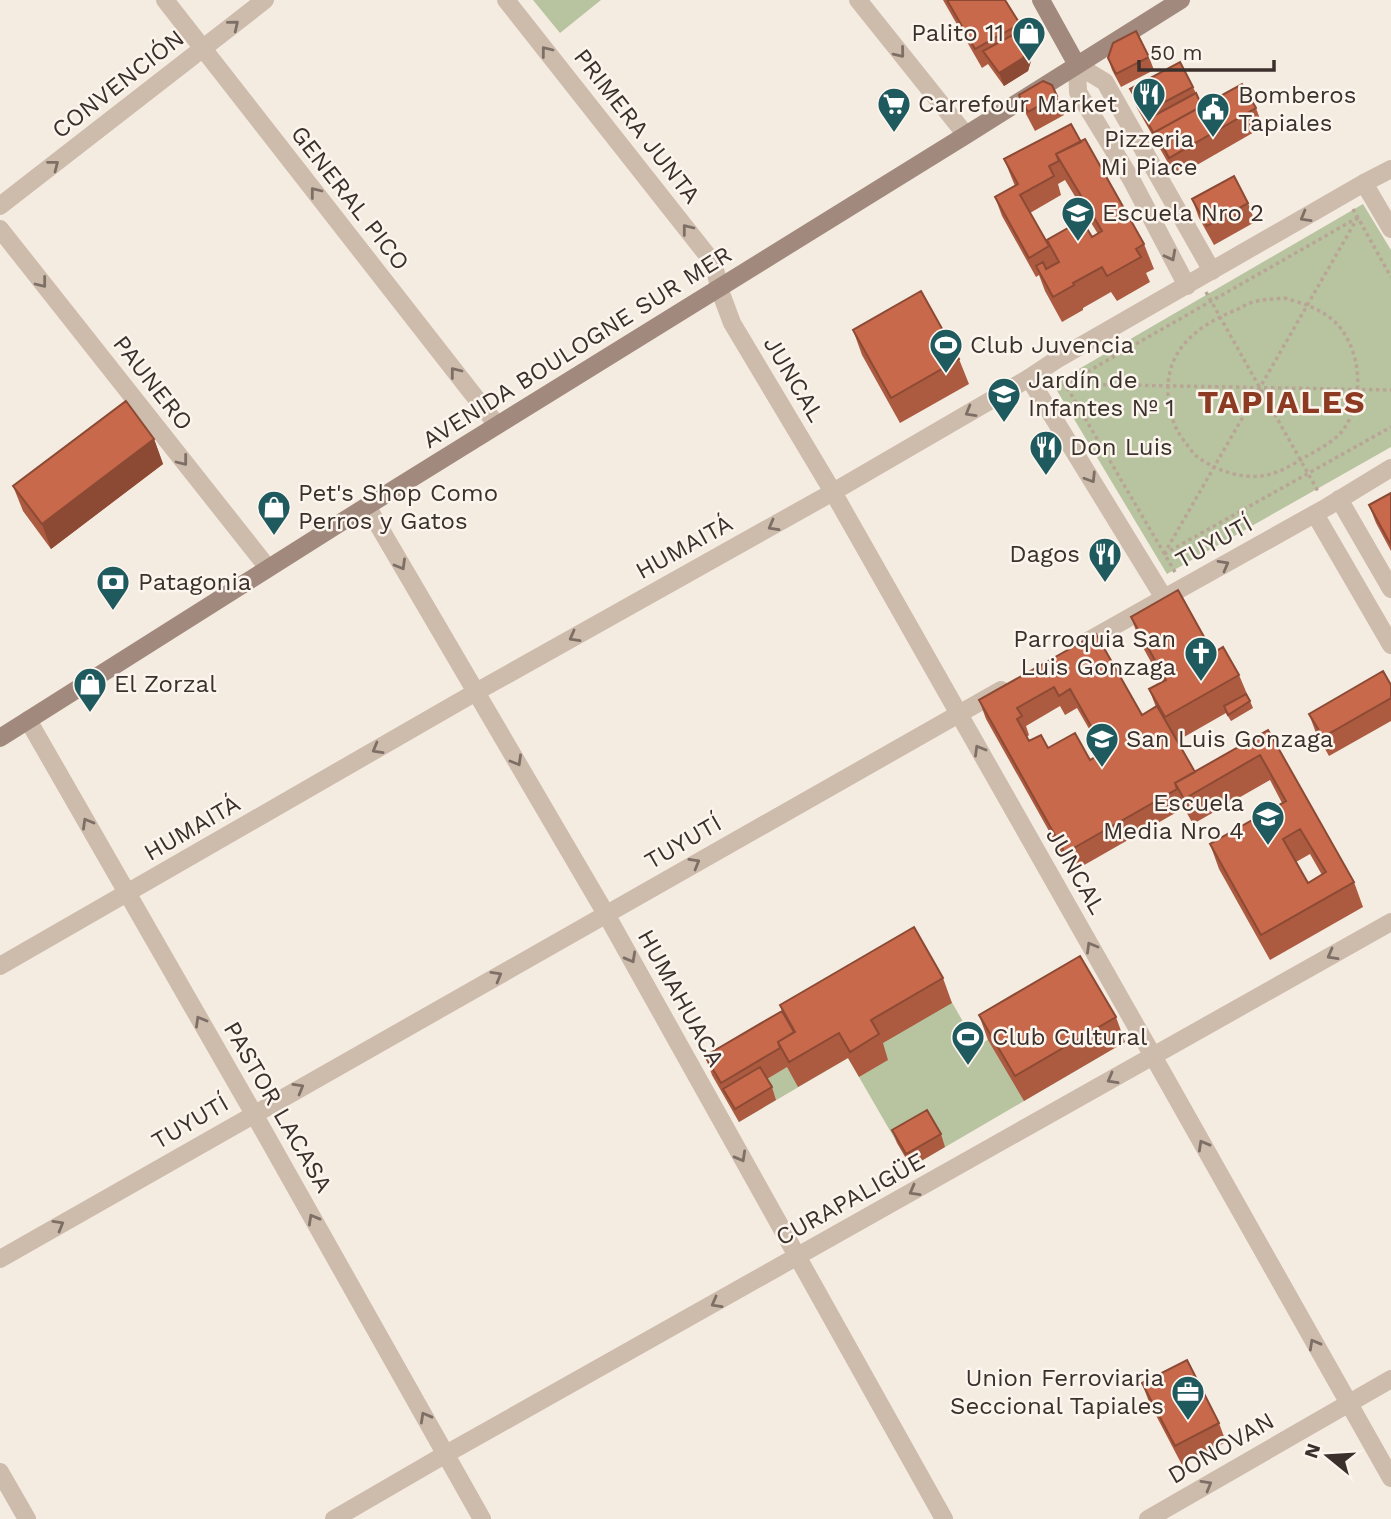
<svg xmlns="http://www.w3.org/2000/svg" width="1391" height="1519" viewBox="0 0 1391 1519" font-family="'Work Sans',sans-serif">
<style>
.green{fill:#b8c4a0}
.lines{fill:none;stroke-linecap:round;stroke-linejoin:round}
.path{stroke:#b9a596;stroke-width:3.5;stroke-dasharray:3.5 3.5;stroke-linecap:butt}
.minor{stroke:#cdbbac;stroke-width:18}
.tertiary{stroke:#cdbbac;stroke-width:18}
.secondary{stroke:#a18a7d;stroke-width:18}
.wall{fill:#ac5a40;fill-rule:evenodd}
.shaded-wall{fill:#8c4a34}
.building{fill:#c8694b;stroke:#8c4a34;stroke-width:2;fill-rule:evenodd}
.oneway{stroke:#7d6f65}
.labels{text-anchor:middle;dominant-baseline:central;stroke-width:5;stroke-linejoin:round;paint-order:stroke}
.poi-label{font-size:24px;fill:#3b302b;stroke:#fbf5ee;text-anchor:start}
.street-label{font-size:24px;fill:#3b302b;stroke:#fbf5ee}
.district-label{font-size:32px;font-weight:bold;letter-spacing:2px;fill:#8c3b22;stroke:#fbf5ee}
</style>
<rect width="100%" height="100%" fill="#f4ebe1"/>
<!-- green -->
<path class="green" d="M533 0H601L560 33Z
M1363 204 1391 250V447L1167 574 1053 384Z
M923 952 977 1046 1090 981 1125 1042 911 1167 848 1058 739 1122 712 1075Z"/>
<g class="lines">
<!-- path -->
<path class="path" d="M1353 209 1391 277
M1206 292 1319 493
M1284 298C1302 303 1322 309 1336 323 1361 349 1365 397 1345 427 1337 440 1321 448 1307 456 1297 462 1286 469 1274 473 1249 482 1219 472 1199 458 1193 454 1189 447 1185 442 1173 427 1169 411 1168 393 1166 347 1201 324 1238 309 1244 306 1250 302 1257 301 1266 299 1275 299 1284 298Z
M1062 375 1065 384 1175 572
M1068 384 1391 390
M1057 389 1357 218
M1164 554 1358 217
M1164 554 1391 427"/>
<!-- minor -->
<path class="minor" d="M165 0 497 425
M506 0 708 256 716 273 719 288 732 323 833 492 1153 1056 1391 1478
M858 0 966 135
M1364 183 1391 169
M0 206 265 0
M0 229 268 568
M367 506 606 914 944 1519
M1077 647 1164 598
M28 720 254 1114 482 1519
M0 966 476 692 833 492 1029 378
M0 1259 1001 690
M0 1472 27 1519
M334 1519 446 1454 1391 922
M1148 1519 1391 1379"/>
<!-- tertiary -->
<path class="tertiary" d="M1077 65 1105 82 1212 271
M1077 65 1078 92 1131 179 1187 286
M1391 229 1364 183 1056 360 1029 378 1164 598 1327 507 1391 468
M1339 499 1391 589
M1315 514 1391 645"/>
<!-- secondary -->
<path class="secondary" d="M1041 0 1077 65
M0 738 367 506 966 135 1181 0"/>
</g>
<!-- wall -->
<path class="wall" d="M943 0H1005L1029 41 1033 54 1028 71 1004 86 988 64 982 68Z
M1149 57 1154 70 1121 87 1112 70 1108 58Z
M1193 87 1202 106 1256 108 1263 127 1176 177 1137 108 1130 89Z
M1019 95 1057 96 1064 115 1035 131 1026 114Z
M1081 142 1144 244 1154 269 1146 273 1150 282 1117 301 1111 292 1083 308V310L1062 322 1045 291 1039 275 1036 277 1002 216 995 197 1015 186 1004 159ZM1065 180 1098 234 1092 237 1047 240 1049 246 1030 213 1061 195 1058 184Z
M1192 199 1248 203 1255 222 1214 245 1199 218Z
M853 330 959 359 969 384 900 423 862 355Z
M154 439 163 464 51 549 23 511 13 486Z
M1391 493V551L1376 523 1369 505Z
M1131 617 1213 653 1239 675 1253 708 1231 721 1226 713 1177 741 1195 772 1268 730 1354 882 1363 907 1270 960 1219 869 1210 844 1282 803 1270 780 1193 824 1184 808 1072 872 986 719 979 700 1096 634 1142 715 1156 707 1149 689 1162 682 1140 642ZM1060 706 1065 715 1077 708 1103 753 1090 760 1029 741 1027 737 1029 735 1026 726ZM1310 854 1322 875 1308 883 1296 862Z
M1391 685V721L1329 756 1316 733 1309 714Z
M943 978 952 1003 883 1043 888 1060 859 1077 848 1058 798 1087 787 1067 767 1079 772 1087 776 1100 739 1122 712 1075 705 1056 782 1011 780 1005Z
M979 1015 1116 1017 1125 1042 1024 1101 988 1040Z
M892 1130 941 1134 945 1147 911 1167 897 1143Z
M1142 1383 1219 1423 1226 1442 1182 1465 1149 1402Z"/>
<!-- shaded-wall -->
<path class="shaded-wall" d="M1029 41 1033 54 1028 71 1004 86 999 73Z
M154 439 163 464 51 549 42 524Z"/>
<!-- building -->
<path class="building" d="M947 0H1005L1020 24 975 49Z
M1022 30 1029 41 1023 58 999 73 983 51Z
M1136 31 1149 57 1116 74 1108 58 1113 43Z
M1180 62 1193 87 1144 113 1130 89Z
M1043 81 1052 85 1057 96 1028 112 1019 95Z
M1242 84 1256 108 1169 158 1155 132Z
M1196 93 1202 106 1155 132 1157 139 1146 120Z
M1071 124 1081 142 1056 154 1059 161 1049 166 1054 176 1020 195 1049 246 1029 258 995 197 1018 184 1004 159Z
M1085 139 1144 244 1136 249 1141 257 1107 276 1102 267 1073 283 1074 285 1053 297 1036 266 1043 262 1046 269 1059 262 1047 240 1082 220 1092 237 1102 231 1056 154Z
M1234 176 1248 203 1207 226 1192 199Z
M921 291 959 359 891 398 853 330Z
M126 401 154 439 42 524 13 486Z
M1391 493V545L1369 505Z
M1178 590 1213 653 1223 647 1239 675 1165 717 1149 689 1166 680 1131 617Z
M1096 634 1142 715 1157 706 1195 772 1175 783 1177 789 1065 853 979 700ZM1054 687 1059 696 1070 689 1105 751 1090 760 1075 733 1048 748 1041 735 1029 741 1017 719 1022 716 1017 708Z
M1383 671 1391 685V698L1323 737 1309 714Z
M1246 694 1250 701 1228 715 1224 706Z
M1268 730 1354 882 1261 935 1210 844 1286 801 1260 755 1184 799 1175 783ZM1300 829 1326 872 1308 883 1283 839Z
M914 927 943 978 871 1020 879 1034 850 1052 839 1033 789 1062 778 1042 795 1032 780 1005Z
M1080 956 1116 1017 1015 1076 979 1015Z
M782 1011 794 1032 778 1042 780 1048 721 1083 705 1056Z
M760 1067 772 1087 735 1109 723 1089Z
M927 1110 941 1134 906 1154 892 1130Z
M1187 1360 1219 1423 1175 1446 1142 1383Z"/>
<!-- one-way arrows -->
<defs><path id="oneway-chevron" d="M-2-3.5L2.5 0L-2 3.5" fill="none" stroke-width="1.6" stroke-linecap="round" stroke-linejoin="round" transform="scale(1.75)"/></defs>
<g class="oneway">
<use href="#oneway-chevron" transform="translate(234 25) rotate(-39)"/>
<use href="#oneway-chevron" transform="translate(546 51) rotate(-128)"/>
<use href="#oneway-chevron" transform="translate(900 53) rotate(51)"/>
<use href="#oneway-chevron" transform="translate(54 165) rotate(-38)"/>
<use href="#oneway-chevron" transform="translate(315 192) rotate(-128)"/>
<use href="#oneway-chevron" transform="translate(1305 217) rotate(150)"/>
<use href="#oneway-chevron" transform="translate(687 229) rotate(-128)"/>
<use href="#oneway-chevron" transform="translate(1171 256) rotate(62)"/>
<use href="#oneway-chevron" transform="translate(42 283) rotate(52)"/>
<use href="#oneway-chevron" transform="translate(455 372) rotate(-128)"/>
<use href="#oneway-chevron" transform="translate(970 412) rotate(150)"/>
<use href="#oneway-chevron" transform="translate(183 461) rotate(52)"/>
<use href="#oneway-chevron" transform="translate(1091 478) rotate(58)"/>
<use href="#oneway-chevron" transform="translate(773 526) rotate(151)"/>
<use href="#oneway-chevron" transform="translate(401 565) rotate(60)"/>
<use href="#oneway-chevron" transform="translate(1224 565) rotate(-29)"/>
<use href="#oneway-chevron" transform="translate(574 637) rotate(151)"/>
<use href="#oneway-chevron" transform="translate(377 749) rotate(150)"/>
<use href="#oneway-chevron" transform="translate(979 750) rotate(-120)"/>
<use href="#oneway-chevron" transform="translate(517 761) rotate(60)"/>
<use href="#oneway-chevron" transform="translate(87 823) rotate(-120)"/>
<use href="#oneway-chevron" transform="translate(695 863) rotate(-30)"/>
<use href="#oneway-chevron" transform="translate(1091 947) rotate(-120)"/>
<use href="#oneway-chevron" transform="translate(1332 955) rotate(151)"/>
<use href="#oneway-chevron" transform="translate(631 958) rotate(61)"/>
<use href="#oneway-chevron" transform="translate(497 976) rotate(-30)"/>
<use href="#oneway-chevron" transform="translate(200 1021) rotate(-120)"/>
<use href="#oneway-chevron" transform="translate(1112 1079) rotate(151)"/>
<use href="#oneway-chevron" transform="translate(299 1088) rotate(-30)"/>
<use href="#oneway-chevron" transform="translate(1203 1145) rotate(-119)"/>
<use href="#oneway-chevron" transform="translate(741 1157) rotate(61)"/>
<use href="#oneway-chevron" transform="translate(914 1191) rotate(151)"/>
<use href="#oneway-chevron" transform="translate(313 1219) rotate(-119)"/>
<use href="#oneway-chevron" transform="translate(59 1225) rotate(-30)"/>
<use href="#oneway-chevron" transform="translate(716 1303) rotate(151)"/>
<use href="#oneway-chevron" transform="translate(1314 1344) rotate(-119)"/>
<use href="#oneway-chevron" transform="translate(425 1417) rotate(-119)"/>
<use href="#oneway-chevron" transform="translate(1207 1485) rotate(-30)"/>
</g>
<!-- icons -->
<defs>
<symbol id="shop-pin" viewBox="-11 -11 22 30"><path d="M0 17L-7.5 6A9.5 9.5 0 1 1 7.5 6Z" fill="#1f5a5e" stroke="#fbf5ee"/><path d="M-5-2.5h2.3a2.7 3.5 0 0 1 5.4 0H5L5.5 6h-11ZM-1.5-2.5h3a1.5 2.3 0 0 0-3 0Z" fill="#fff"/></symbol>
<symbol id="restaurant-pin" viewBox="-11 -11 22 30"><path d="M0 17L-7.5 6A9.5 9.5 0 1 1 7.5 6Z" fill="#1f5a5e" stroke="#fbf5ee"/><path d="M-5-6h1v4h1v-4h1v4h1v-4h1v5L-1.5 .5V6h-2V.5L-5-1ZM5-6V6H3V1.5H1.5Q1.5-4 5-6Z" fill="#fff"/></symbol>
<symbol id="supermarket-pin" viewBox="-11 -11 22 30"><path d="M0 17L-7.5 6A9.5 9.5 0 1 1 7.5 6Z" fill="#1f5a5e" stroke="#fbf5ee"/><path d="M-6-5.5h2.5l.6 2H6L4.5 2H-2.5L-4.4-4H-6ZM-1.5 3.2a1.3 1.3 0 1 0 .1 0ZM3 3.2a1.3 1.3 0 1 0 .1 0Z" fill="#fff"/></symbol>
<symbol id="civic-pin" viewBox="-11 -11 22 30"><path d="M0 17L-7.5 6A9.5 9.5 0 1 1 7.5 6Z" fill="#1f5a5e" stroke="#fbf5ee"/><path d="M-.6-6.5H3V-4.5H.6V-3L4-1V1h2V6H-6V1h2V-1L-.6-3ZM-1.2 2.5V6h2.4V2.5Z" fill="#fff"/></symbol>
<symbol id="school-pin" viewBox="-11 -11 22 30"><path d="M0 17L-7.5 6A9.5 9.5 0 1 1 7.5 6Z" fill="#1f5a5e" stroke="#fbf5ee"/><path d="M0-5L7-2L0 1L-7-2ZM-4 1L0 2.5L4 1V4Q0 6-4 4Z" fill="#fff"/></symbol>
<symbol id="stadium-pin" viewBox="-11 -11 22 30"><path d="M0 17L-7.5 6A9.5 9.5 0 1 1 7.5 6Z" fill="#1f5a5e" stroke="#fbf5ee"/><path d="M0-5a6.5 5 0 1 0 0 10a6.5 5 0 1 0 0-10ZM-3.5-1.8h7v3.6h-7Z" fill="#fff"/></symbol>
<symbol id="bank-pin" viewBox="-11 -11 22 30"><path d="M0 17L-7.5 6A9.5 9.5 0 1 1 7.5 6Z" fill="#1f5a5e" stroke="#fbf5ee"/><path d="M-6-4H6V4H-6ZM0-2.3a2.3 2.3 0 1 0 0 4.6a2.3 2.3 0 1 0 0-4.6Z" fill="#fff"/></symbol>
<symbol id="church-pin" viewBox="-11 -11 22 30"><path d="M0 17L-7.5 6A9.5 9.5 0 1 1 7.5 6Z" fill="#1f5a5e" stroke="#fbf5ee"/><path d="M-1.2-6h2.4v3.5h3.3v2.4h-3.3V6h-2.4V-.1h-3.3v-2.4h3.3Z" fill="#fff"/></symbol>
<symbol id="office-pin" viewBox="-11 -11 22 30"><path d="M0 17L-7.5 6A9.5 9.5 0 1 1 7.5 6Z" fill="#1f5a5e" stroke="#fbf5ee"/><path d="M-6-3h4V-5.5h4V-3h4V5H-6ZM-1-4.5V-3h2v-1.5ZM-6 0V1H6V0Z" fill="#fff"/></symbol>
</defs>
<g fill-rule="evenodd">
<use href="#shop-pin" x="1010" y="14" width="38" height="52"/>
<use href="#restaurant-pin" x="1130" y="75" width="38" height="52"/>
<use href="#supermarket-pin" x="875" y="85" width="38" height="52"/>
<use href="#civic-pin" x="1194" y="90" width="38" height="52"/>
<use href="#school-pin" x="1059" y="194" width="38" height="52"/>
<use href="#stadium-pin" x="927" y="326" width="38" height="52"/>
<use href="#school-pin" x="985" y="375" width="38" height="52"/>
<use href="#restaurant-pin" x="1027" y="428" width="38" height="52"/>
<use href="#shop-pin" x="255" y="488" width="38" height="52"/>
<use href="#restaurant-pin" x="1086" y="535" width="38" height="52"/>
<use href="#bank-pin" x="94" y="563" width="38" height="52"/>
<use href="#church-pin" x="1182" y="634" width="38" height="52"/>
<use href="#shop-pin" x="71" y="665" width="38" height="52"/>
<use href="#school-pin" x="1083" y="720" width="38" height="52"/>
<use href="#school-pin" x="1249" y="798" width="38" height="52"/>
<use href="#stadium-pin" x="949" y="1018" width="38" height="52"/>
<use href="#office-pin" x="1169" y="1373" width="38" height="52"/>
</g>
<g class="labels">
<!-- poi labels -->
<g class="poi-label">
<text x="1004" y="33" text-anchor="end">Palito 11</text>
<text x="1238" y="95">Bomberos<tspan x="1238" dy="28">Tapiales</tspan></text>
<text x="918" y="104">Carrefour Market</text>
<text x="1149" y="139" text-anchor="middle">Pizzeria<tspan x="1149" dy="28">Mi Piace</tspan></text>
<text x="1102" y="213">Escuela Nro 2</text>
<text x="970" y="345">Club Juvencia</text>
<text x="1028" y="380">Jardín de<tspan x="1028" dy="28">Infantes Nº 1</tspan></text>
<text x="1070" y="447">Don Luis</text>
<text x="298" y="493">Pet's Shop Como<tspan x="298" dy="28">Perros y Gatos</tspan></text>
<text x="1080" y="554" text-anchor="end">Dagos</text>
<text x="138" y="582">Patagonia</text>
<text x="1176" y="639" text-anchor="end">Parroquia San<tspan x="1176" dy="28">Luis Gonzaga</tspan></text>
<text x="114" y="684">El Zorzal</text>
<text x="1126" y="739">San Luis Gonzaga</text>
<text x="1244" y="803" text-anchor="end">Escuela<tspan x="1244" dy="28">Media Nro 4</tspan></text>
<text x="992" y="1037">Club Cultural</text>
<text x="1164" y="1378" text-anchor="end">Union Ferroviaria<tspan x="1164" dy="28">Seccional Tapiales</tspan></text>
</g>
<!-- street labels -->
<g class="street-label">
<text transform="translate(118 84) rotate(-38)">CONVENCIÓN</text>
<text transform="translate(637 126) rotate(52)">PRIMERA JUNTA</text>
<text transform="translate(350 198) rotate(52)">GENERAL PICO</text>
<text transform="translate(577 347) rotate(-32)">AVENIDA BOULOGNE SUR MER</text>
<text transform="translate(794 379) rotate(59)">JUNCAL</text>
<text transform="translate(153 383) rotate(52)">PAUNERO</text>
<text transform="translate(1214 542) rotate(-29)">TUYUTÍ</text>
<text transform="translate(684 547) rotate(-29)">HUMAITÁ</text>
<text transform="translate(192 828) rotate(-30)">HUMAITÁ</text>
<text transform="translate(683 842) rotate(-30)">TUYUTÍ</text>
<text transform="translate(1076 871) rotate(60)">JUNCAL</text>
<text transform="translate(681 998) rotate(61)">HUMAHUACA</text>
<text transform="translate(278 1107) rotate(60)">PASTOR LACASA</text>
<text transform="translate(190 1122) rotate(-30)">TUYUTÍ</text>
<text transform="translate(850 1199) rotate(-29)">CURAPALIGÜE</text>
<text transform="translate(1221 1448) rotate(-30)">DONOVAN</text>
</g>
<!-- district labels -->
<g class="district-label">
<text x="1282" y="402">TAPIALES</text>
</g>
</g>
<!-- north arrow -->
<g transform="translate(1328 1456) rotate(288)" stroke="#fbf5ee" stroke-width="5" paint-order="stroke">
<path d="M0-5L12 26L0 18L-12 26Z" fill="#3b302b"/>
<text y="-10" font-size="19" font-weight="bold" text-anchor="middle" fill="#3b302b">N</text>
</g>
<!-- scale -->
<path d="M1139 60v10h135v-10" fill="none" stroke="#3b302b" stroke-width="3.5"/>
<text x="1150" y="60" font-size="21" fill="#3b302b" stroke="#fbf5ee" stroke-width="5" paint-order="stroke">50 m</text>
</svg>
